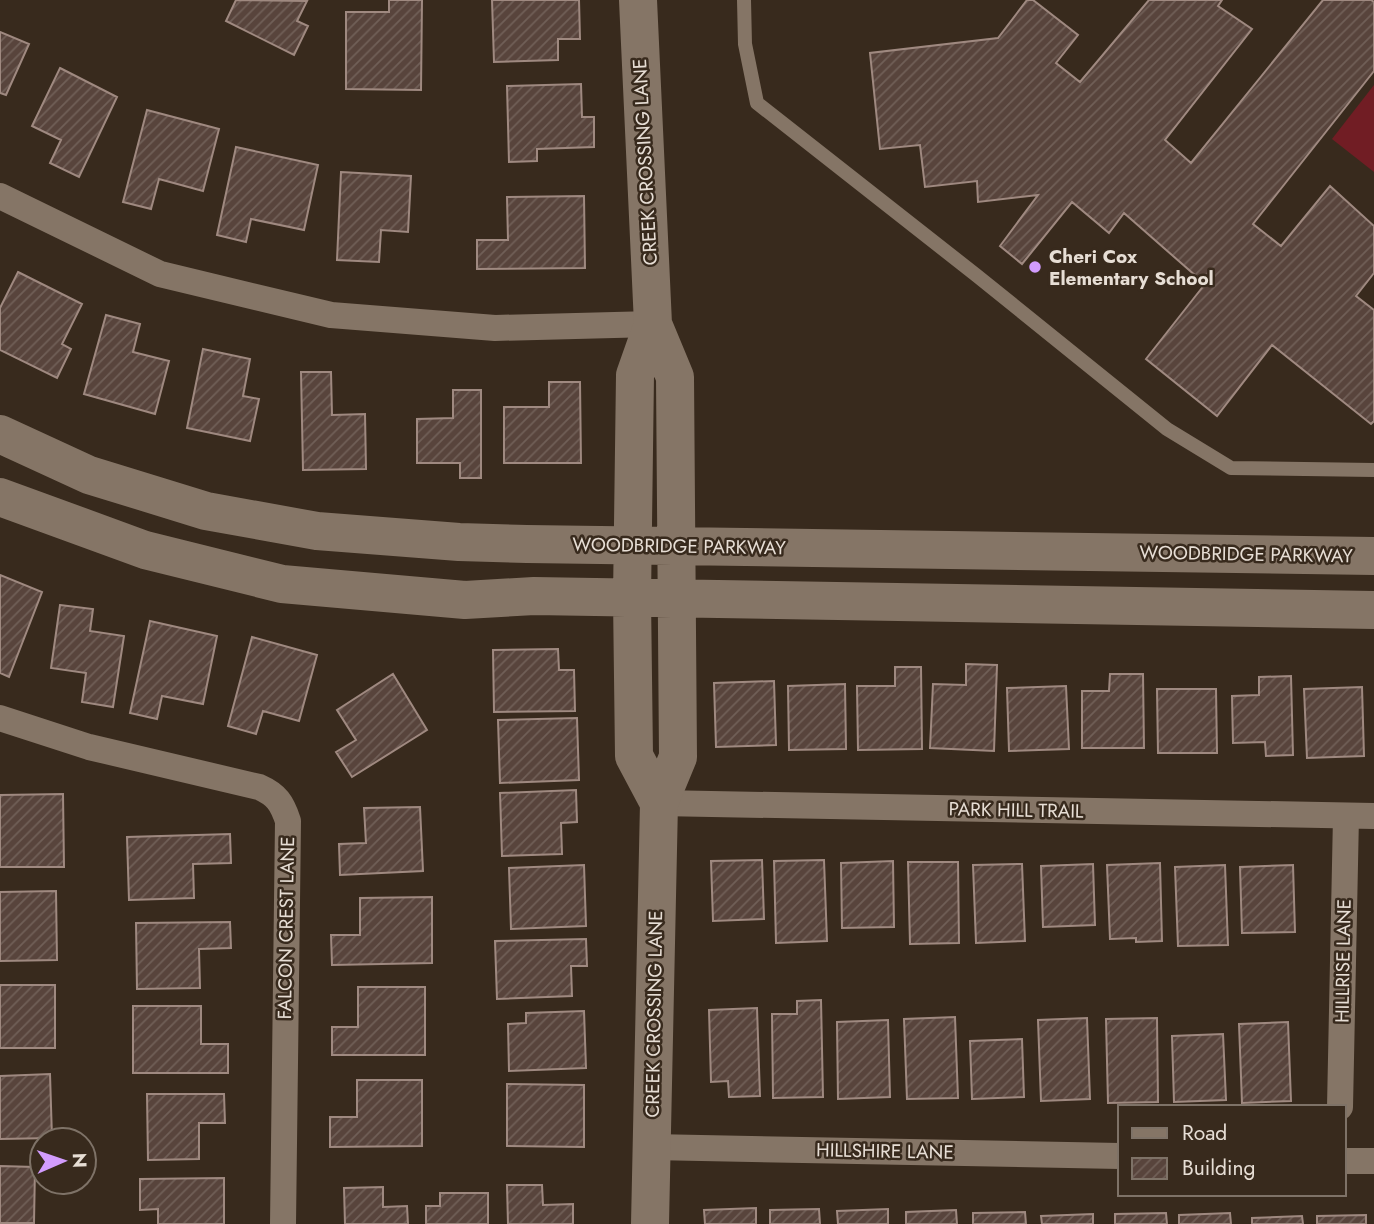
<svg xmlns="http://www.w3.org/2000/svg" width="1374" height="1224" viewBox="0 0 1374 1224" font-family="Jost,sans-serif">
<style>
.pitch{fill:#711d24}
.building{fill:url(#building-hatch);stroke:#9f8980;stroke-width:2}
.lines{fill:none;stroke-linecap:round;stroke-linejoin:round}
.lane{stroke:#857566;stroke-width:14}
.street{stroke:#857566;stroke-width:26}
.secondary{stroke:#857566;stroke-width:38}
.poi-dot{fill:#d29cfd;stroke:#382a1d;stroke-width:2.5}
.labels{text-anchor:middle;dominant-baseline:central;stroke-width:5;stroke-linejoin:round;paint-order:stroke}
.street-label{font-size:19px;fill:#e7ded5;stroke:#382a1d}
.poi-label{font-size:19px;font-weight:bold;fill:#e7ded5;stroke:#382a1d;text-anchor:start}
</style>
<defs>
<pattern id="building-hatch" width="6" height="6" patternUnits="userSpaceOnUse" patternTransform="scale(1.75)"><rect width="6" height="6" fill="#58443c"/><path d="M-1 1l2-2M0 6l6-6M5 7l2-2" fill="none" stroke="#705f57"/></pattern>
</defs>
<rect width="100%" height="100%" fill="#382a1d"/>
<!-- pitch -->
<path class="pitch" d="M1374 85V172L1332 139Z"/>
<!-- building -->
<path class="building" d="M236 0 307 1 297 21 308 26 294 55 226 21Z
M389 0H422L421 90 346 89V12H389Z
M492 0H579L580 39H558V60L494 62Z
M1027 0H1033L1078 35 1056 63 1080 82 1149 0H1222L1218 6 1252 29 1165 140 1191 163 1323 0H1371L1374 2V71L1253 224 1281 246 1330 186 1374 226V273L1356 296 1374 310V421L1371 424 1272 345 1217 416 1146 359 1205 284 1124 213 1109 233 1072 202 1022 264 1000 246 1038 195 978 202 977 181 925 187 920 145 880 149 870 53 998 38Z
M0 32 29 44 6 95 0 93Z
M60 68 117 97 79 177 50 163 61 140 32 126Z
M581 84 582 117H594V147L537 149V161L509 162 507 86Z
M147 110 219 129 203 191 159 179 151 209 123 202Z
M236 147 318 165 304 230 251 219 246 242 217 235Z
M341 172 411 176 408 232 381 230 379 262 337 260Z
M584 196 585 268 477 269V240H508L507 197Z
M18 272 82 304 62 344 71 349 57 378 0 350V308Z
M106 315 140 324 133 352 169 361 155 414 84 394Z
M203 349 250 359 243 396 259 399 250 441 187 428Z
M301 372H331L332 415 365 414 366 469 303 470Z
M549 382H580L581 463H504V407H549Z
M453 390H481V478H460V463H417V419L453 418Z
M0 575 42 592 9 677 0 673Z
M60 605 93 609 90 631 124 636 113 707 82 702 86 673 51 668Z
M150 621 217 636 203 704 162 696 157 719 130 713Z
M252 637 317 655 299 721 263 711 256 734 228 726Z
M558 649 559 670H574L575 711 494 712 493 650Z
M966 664 997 665 994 751 930 748 933 684 966 685Z
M895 667H921L922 749 858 750 857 686H895Z
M393 674 427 730 352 777 336 752 356 740 337 710Z
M1110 674H1143L1144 748H1082V691H1109Z
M1291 676 1293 755 1266 756 1265 742 1233 743 1232 696 1259 695V677Z
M774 681 776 745 716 747 714 683Z
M845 684 846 749 789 750 788 686Z
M1066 686 1069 749 1009 751 1007 688Z
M1362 687 1364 756 1307 758 1304 689Z
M1157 689H1216L1217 753H1158Z
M577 718 579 780 500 783 498 720Z
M576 790 577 822 561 823 562 854 502 856 500 793Z
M63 794 64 867H0V795Z
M420 807 423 871 340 875 339 844 366 843 364 808Z
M230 834 231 863 193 864 194 898 129 900 127 837Z
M762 860 764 919 713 921 711 861Z
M824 860 827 941 776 943 774 861Z
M893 861 894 927 842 928 841 863Z
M908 862H958L959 943 910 944Z
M1160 863 1162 941 1136 942V938L1110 939 1107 865Z
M1022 864 1025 941 976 943 973 865Z
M1093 864 1095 925 1043 927 1041 866Z
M584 865 586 926 511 929 509 868Z
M1225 865 1228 945 1178 946 1175 867Z
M1293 865 1295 932 1242 933 1240 867Z
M56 891 57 960 0 961V892Z
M432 897V963L332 965 331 935H360V898Z
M230 922 231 948 199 949 200 988 137 989 136 923Z
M586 939 587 966H571L572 996 497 999 495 941Z
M0 985H55V1048H0Z
M358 987H425V1055H332V1027H358Z
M821 1000 823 1097 773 1098 772 1014H797V1001Z
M133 1006H201V1044H228V1073H133Z
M757 1008 760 1096 729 1097 728 1081 711 1082 709 1010Z
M584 1011 586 1068 509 1071 508 1024 526 1023V1013Z
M955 1017 958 1098 907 1099 904 1019Z
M1087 1018 1090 1099 1041 1101 1038 1020Z
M1157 1018 1158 1102 1108 1103 1106 1019Z
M888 1020 890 1097 838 1099 837 1022Z
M1288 1022 1291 1101 1242 1103 1239 1024Z
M1223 1034 1226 1100 1174 1102 1172 1036Z
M1022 1039 1024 1097 972 1099 970 1041Z
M50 1074 52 1138 0 1139V1076Z
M357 1080H422V1146L330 1147V1117H357Z
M507 1084 584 1085V1147L507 1146Z
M147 1094H224L225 1123H199V1159L148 1160Z
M0 1166 35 1167 34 1223H0Z
M224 1178V1224H158V1209L140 1210V1179Z
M507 1185H542L543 1205 573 1204V1224H508Z
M383 1187V1207L407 1206 408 1224H345L344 1188Z
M440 1193H488V1224H426V1206H440Z
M756 1208V1224H705L704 1210Z
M819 1209 820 1224H770V1210Z
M888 1209V1224H838L837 1211Z
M956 1210 957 1224H906V1212Z
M1025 1212 1026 1224H973V1213Z
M1166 1213 1167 1224H1115V1214Z
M1230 1213 1231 1224H1179V1215Z
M1093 1214V1224H1042L1041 1216Z
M1366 1215V1224H1317V1216Z
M1302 1216 1303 1224H1252V1218Z"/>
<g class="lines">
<!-- lane -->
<path class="lane" d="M744 0 745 44 757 103 976 275 1167 429 1231 468 1374 470"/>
<!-- street -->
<path class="street" d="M0 196 160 274 331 315 495 328 653 324
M0 718 89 747 259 787C277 795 282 803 288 821L283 1224
M659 803 1374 816
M1340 1107 1346 816
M651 1147 1120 1156
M1344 1161H1374"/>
<!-- secondary -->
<path class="secondary" d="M638 0 653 324 675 377 678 757 659 803 650 1224
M653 324 635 375 632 598 634 756 659 803
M0 434 89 475 206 511 317 531 459 542 527 544 1374 556
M0 497 145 550 282 584 465 600 534 596 1374 610"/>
</g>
<!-- markers -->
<circle class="poi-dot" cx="1035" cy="267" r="7"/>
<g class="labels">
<!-- street labels -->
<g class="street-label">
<text transform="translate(645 162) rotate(-93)">CREEK CROSSING LANE</text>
<text transform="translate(679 546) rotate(1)">WOODBRIDGE PARKWAY</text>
<text transform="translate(1246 554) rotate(1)">WOODBRIDGE PARKWAY</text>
<text transform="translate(1016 810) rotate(1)">PARK HILL TRAIL</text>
<text transform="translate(286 928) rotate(-89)">FALCON CREST LANE</text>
<text transform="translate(1343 961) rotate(-89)">HILLRISE LANE</text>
<text transform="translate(654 1014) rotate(-89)">CREEK CROSSING LANE</text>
<text transform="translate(885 1151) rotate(1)">HILLSHIRE LANE</text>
</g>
<!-- poi labels -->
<g class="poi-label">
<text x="1049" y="256">Cheri Cox<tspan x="1049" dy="22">Elementary School</tspan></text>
</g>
</g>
<!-- legend -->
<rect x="1118" y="1105" width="228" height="91" fill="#382a1d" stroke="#7e7267" stroke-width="2"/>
<rect x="1132" y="1128" width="35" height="10" fill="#857566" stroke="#7e7267" stroke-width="2"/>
<text x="1182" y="1140" font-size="21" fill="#e7ded5">Road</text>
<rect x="1132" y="1158" width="35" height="21" fill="url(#building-hatch)" stroke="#7e7267" stroke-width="2"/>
<text x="1182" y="1175" font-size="21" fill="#e7ded5">Building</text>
<!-- north arrow -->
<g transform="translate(63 1161) rotate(88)"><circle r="33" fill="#382a1d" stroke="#7e7267" stroke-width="2"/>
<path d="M0-5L12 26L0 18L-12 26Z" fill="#d29cfd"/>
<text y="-10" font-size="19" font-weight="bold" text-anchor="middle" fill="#e7ded5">N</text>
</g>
</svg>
